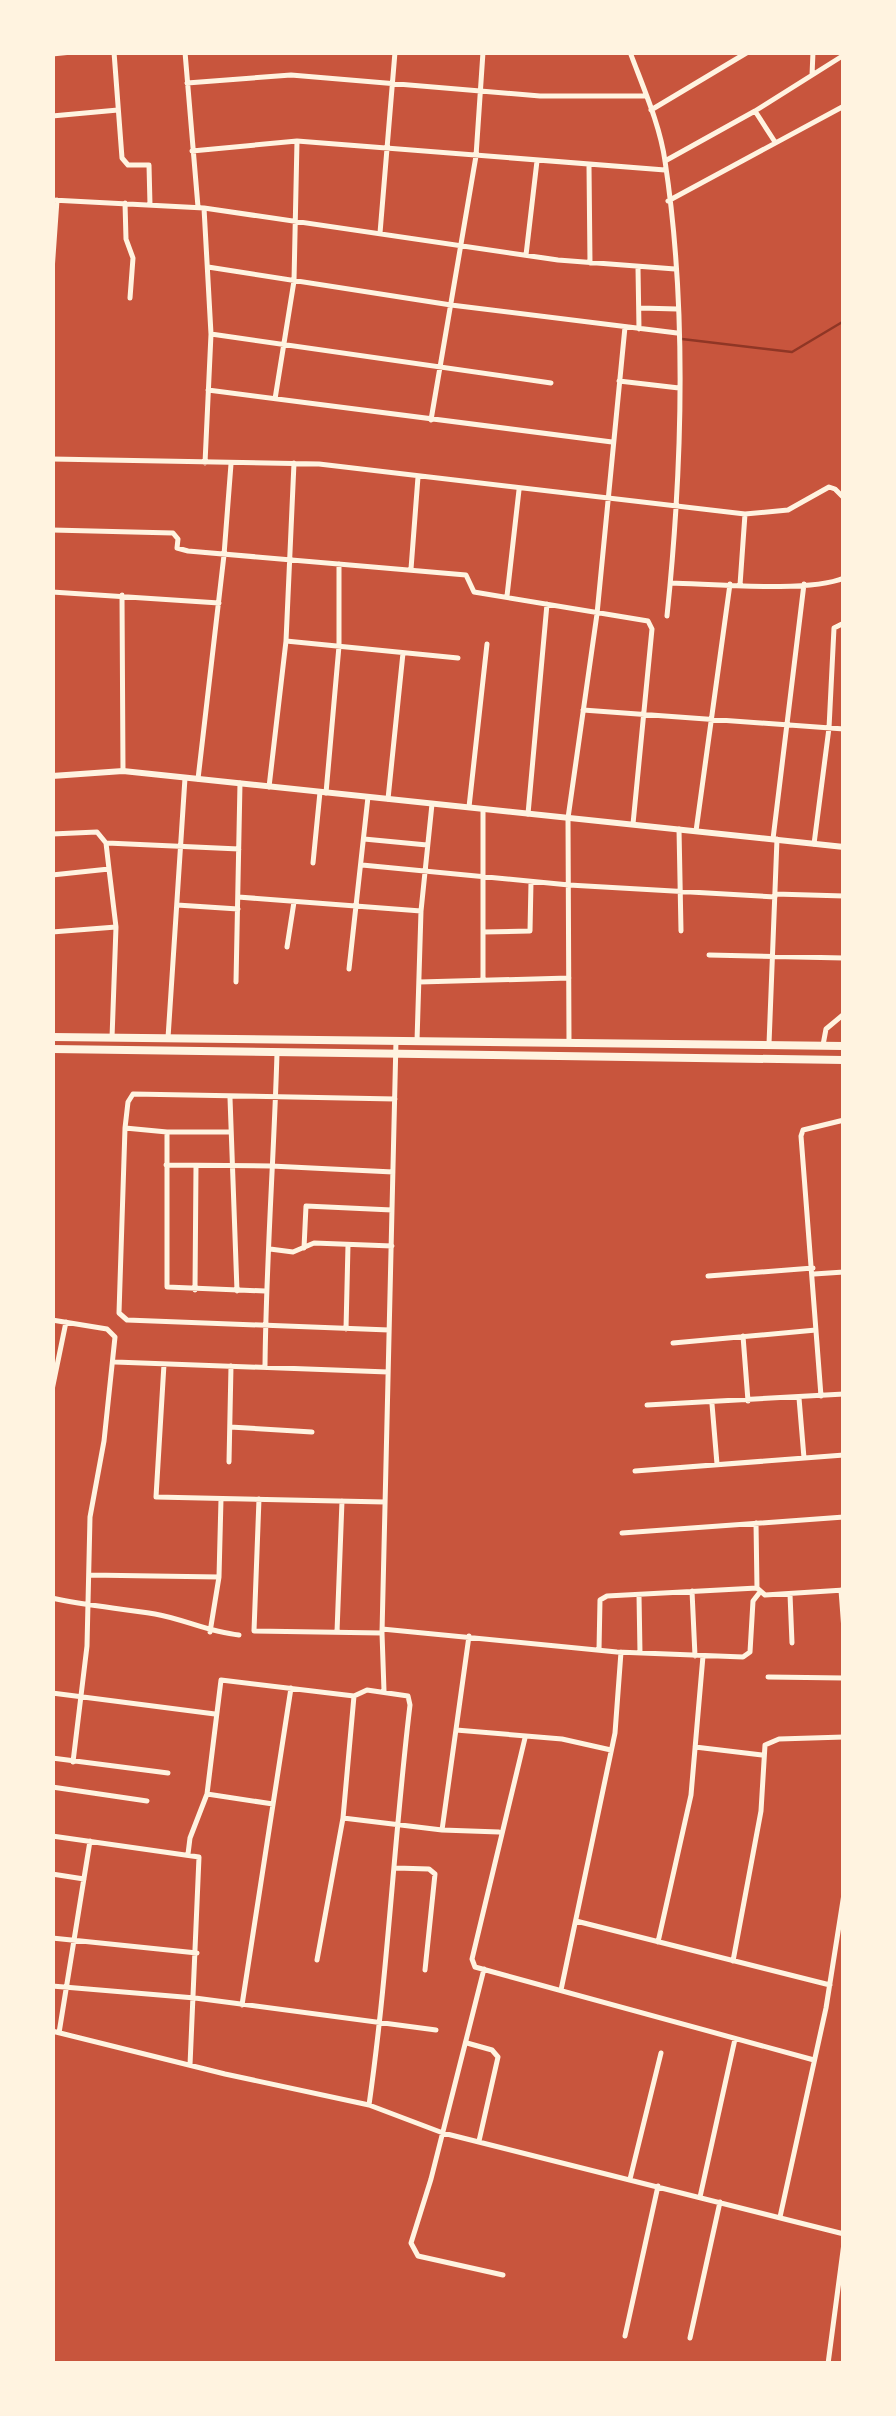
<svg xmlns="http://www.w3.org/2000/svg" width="896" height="2416" viewBox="0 0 896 2416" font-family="'DM Sans',sans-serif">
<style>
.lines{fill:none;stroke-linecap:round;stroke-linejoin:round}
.stream{stroke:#8f3625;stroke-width:2.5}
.minor{stroke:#fff3e0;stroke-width:5}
.tertiary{stroke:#fff3e0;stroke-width:6}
.primary{stroke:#fff3e0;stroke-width:8}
</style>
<rect width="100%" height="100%" fill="#c8553d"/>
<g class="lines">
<!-- stream -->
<path class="stream" d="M682 339 792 352 844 321"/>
<!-- minor -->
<path class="minor" d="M114 52 122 158 128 165H149L150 205
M185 52 198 207
M630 52C643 87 660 125 665 161 687 306 682 471 667 616
M52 54 72 52
M812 75 813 52
M187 83 291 75 540 96H645
M651 110 748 52
M755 111 775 142
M52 116 118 110
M192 151 297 141 665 170
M665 161 755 111 844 55
M589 166 590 263
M52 200 204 208 558 260 675 269
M668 201 844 106
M125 203 126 239 133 258 130 298
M204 208 211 334 205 463
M380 233 395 52
M526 255 537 161
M208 267 451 305 677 333
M638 268 639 329
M52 271 57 200
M640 308 677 309
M211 334 551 383
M619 381 679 388
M208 390 612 442
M275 399 294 281 297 141
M431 420 476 156 483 52
M52 459 319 464 745 514 788 510 829 487 835 489 844 498
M52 530 173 533 178 539 177 548 188 551 466 575 474 592 648 621 652 629 633 824
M411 569 418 477
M671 583C713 584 808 593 844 578
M740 585 745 514
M52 592 219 603
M122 595 123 771
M507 596 519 490
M286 641 458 658
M583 710 844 729
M198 779 224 555 231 464
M269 787 286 641 294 463
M326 793 339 646V564
M388 799 403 653
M469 807 487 644
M528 814 547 604
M679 829 681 931
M696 831 730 584
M52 834 97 832 106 843 109 869 52 875
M364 839 427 845
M773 839 804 584
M107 843 239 849
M814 844 829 728 834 628 844 623
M313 863 320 792
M362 865 569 885 775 897
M109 869 116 927 112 1038
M775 894 844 896
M238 897 421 911
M177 905 238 909
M52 932 116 927
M483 932 530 931 531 882
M287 947 294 902
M709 955 844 958
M349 969 368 797
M483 979V809
M236 982 240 783
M419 982 569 978
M168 1038 185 778
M417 1041 421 911 432 804
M569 1042 568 818 597 614 625 327
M769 1044 777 839
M823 1045 826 1029 844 1014
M230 1098 237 1291
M125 1128 167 1132H230
M167 1132V1287L265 1291
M166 1165 271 1166 393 1172
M304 1248 306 1206 392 1210
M270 1249 293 1252 314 1243 392 1246
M814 1274 844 1272
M708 1276 813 1268
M195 1290 196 1166
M52 1320 107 1329 115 1337 104 1441 90 1517 87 1646 73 1762
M346 1329 348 1245
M389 1330 127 1320 119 1313 125 1128 128 1102 133 1094 395 1099
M743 1336 748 1401
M673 1343 816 1330
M115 1362 388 1372
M164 1364 156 1497 385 1502
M265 1366C266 1262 274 1157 277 1053
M52 1390 66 1322
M821 1396 801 1136 803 1130 844 1120
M799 1398 804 1458
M712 1404 717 1464
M647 1405 844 1394
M230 1427 312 1432
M229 1462 231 1366
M635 1471 844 1455
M259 1499 254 1631 382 1633
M756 1523 757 1588
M622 1533 844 1517
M89 1575 219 1577
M841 1590 844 1630
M692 1591 695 1656
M790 1594 792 1643
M639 1595 640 1653
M52 1598C87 1606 120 1608 155 1614 184 1619 208 1632 239 1635
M382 1629 617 1652 743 1657 750 1652 753 1601 760 1592
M210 1632 219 1577 221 1499
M337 1632 342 1501
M599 1650 600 1600 607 1596 757 1588 765 1595 844 1590
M768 1677 844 1678
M384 1691 382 1633 396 1040
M52 1693 215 1714
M456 1730 562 1739 611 1750
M525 1738 472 1959 475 1967 814 2060
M695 1747 762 1755
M52 1758 168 1773
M52 1787 147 1801
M207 1794 273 1804
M343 1818 442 1830 499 1832
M442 1830 469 1636
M52 1836 199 1857 190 2065
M188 1854 190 1838 207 1794 221 1680 354 1696 367 1690 408 1696 410 1705C394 1838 388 1972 369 2105
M396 1868 429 1869 435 1874 425 1970
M52 1874 84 1879
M576 1921 830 1985
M52 1938 197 1953
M658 1942 691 1795 703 1656
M317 1960 343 1818 354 1696
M733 1961 761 1811 765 1745 779 1739 844 1737
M484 1969 431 2179 411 2243 418 2256 503 2275
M52 1986 195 1998 436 2030
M561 1990 615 1733 621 1652
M242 2005 291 1688
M52 2031 225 2074 369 2105 443 2133 844 2234
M59 2033 90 1841
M467 2043 492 2050 498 2057 479 2141
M630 2179 661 2053
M700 2197 735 2039
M780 2217 826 2008 844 1894
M625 2336 658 2186
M690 2338 720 2202
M828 2364 844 2243"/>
<!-- tertiary -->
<path class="tertiary" d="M52 776 123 771 844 847"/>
<!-- primary -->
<path class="primary" d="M52 1037 844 1046
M52 1049 844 1060"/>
</g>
<!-- border -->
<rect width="896" height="2416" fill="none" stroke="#fff3e0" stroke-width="110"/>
</svg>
